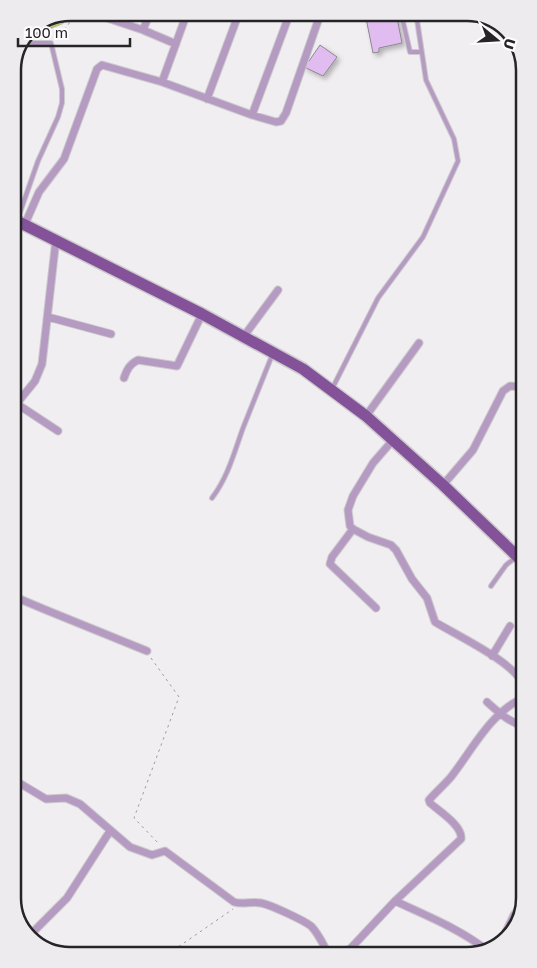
<svg xmlns="http://www.w3.org/2000/svg" width="537" height="968" viewBox="0 0 537 968" font-family="'Golos Text',sans-serif">
<style>
.water{fill:#bbbb7e}
.building{fill:#e0bcf1;stroke:#8a888b;filter:url(#shadow)}
.lines{fill:none;stroke-linecap:round;stroke-linejoin:round}
.lane-casing{stroke:#cccacd;stroke-width:6}
.street-casing{stroke:#cccacd;stroke-width:9}
.primary-casing{stroke:#cccacd;stroke-width:14}
.path{stroke:#9e9b9f;stroke-width:1;stroke-dasharray:2.5 4;stroke-linecap:butt}
.lane{stroke:#b59bc2;stroke-width:4}
.street{stroke:#b59bc2;stroke-width:7}
.primary{stroke:#835299;stroke-width:11}
.rim{fill:none;stroke:#252426;stroke-width:2.5}
</style>
<defs>
<filter id="shadow"><feDropShadow dx="3" dy="3" stdDeviation="2.5" flood-color="#0004"/></filter>
</defs>
<rect width="100%" height="100%" fill="#f1eef2"/>
<!-- water -->
<path class="water" d="M71 13 63 24 34 36 26 37 30 29Z"/>
<!-- building -->
<path class="building" d="M365 13H396L402 43 379 48V52L373 53Z
M320 45 337 57 323 76 304 67 307 59 309 61Z"/>
<g class="lines">
<defs>
<path id="lane" d="M401 13 410 52H421
M18 218 38 161 58 117 62 103V89L51 43H24
M332 389 378 298 423 237 458 161 454 139 426 80 416 13
M212 498C228 477 234 453 243 428 253 403 263 378 273 353
M491 586 506 565 515 558"/>
<path id="street" d="M95 14 143 30 176 44
M143 30 150 13
M162 82 187 13
M207 99 239 13
M252 115 290 13
M25 224 39 192 64 159 97 69 102 65 162 82 252 115 276 122 281 121 286 113 319 18 317 13
M48 317 111 334
M244 336 278 290
M124 378C127 369 130 364 138 360L177 366 202 314
M17 404 58 431
M14 407 35 381 42 364 56 239
M366 416 419 343
M393 440 373 463 353 496 348 510 350 526 353 529 368 537 391 545 396 550 412 579 427 598 435 622C456 635 516 663 523 685
M443 485 473 450 503 391 510 386 522 387
M353 529 332 557 330 564 376 608
M15 597 46 610 147 651
M492 656 510 626
M487 702C498 712 509 722 523 726
M16 781 46 799 66 798 80 804 130 847 152 855 165 851 234 902C243 905 251 901 261 903 271 905 303 920 311 926 318 933 323 944 328 953
M395 901C427 916 460 929 488 951
M29 936 67 898 110 831
M502 940 514 915 524 902
M338 953 350 949 395 901 461 839C463 826 439 811 430 803L429 800C436 792 444 785 451 777 472 750 491 712 523 698"/>
<path id="primary" d="M13 219 202 314 303 369 366 416 443 485 523 562"/>
</defs>
<!-- lane casing -->
<use href="#lane" class="lane-casing"/>
<!-- street casing -->
<use href="#street" class="street-casing"/>
<!-- primary casing -->
<use href="#primary" class="primary-casing"/>
<!-- path -->
<path class="path" d="M55 39 68 25 76 13
M151 658 179 697 134 818 160 845
M168 954 233 909"/>
<!-- lane -->
<use href="#lane" class="lane"/>
<!-- street -->
<use href="#street" class="street"/>
<!-- primary -->
<use href="#primary" class="primary"/>
</g>
<!-- crop -->
<path d="M0 0H537V968H0ZM70 21H467A49 49 0 0 1 516 70V898A49 49 0 0 1 467 947H70A49 49 0 0 1 21 898V70A49 49 0 0 1 70 21Z" fill="#edebee" fill-rule="evenodd"/>
<path class="rim" d="M70 21H467A49 49 0 0 1 516 70V898A49 49 0 0 1 467 947H70A49 49 0 0 1 21 898V70A49 49 0 0 1 70 21Z"/>
<!-- north arrow -->
<g transform="translate(497 40) rotate(108)" stroke="#fefcff" stroke-width="4" paint-order="stroke">
<path d="M0-4L9 19L0 12L-9 19Z" fill="#252426"/>
<text y="-8" font-size="14" font-weight="bold" text-anchor="middle" fill="#252426">U</text>
</g>
<!-- scale -->
<path d="M18 38v8h112v-8" fill="none" stroke="#252426" stroke-width="2.5"/>
<text x="25" y="38" font-size="15" fill="#252426" stroke="#fefcff" stroke-width="4" paint-order="stroke">100 m</text>
</svg>
